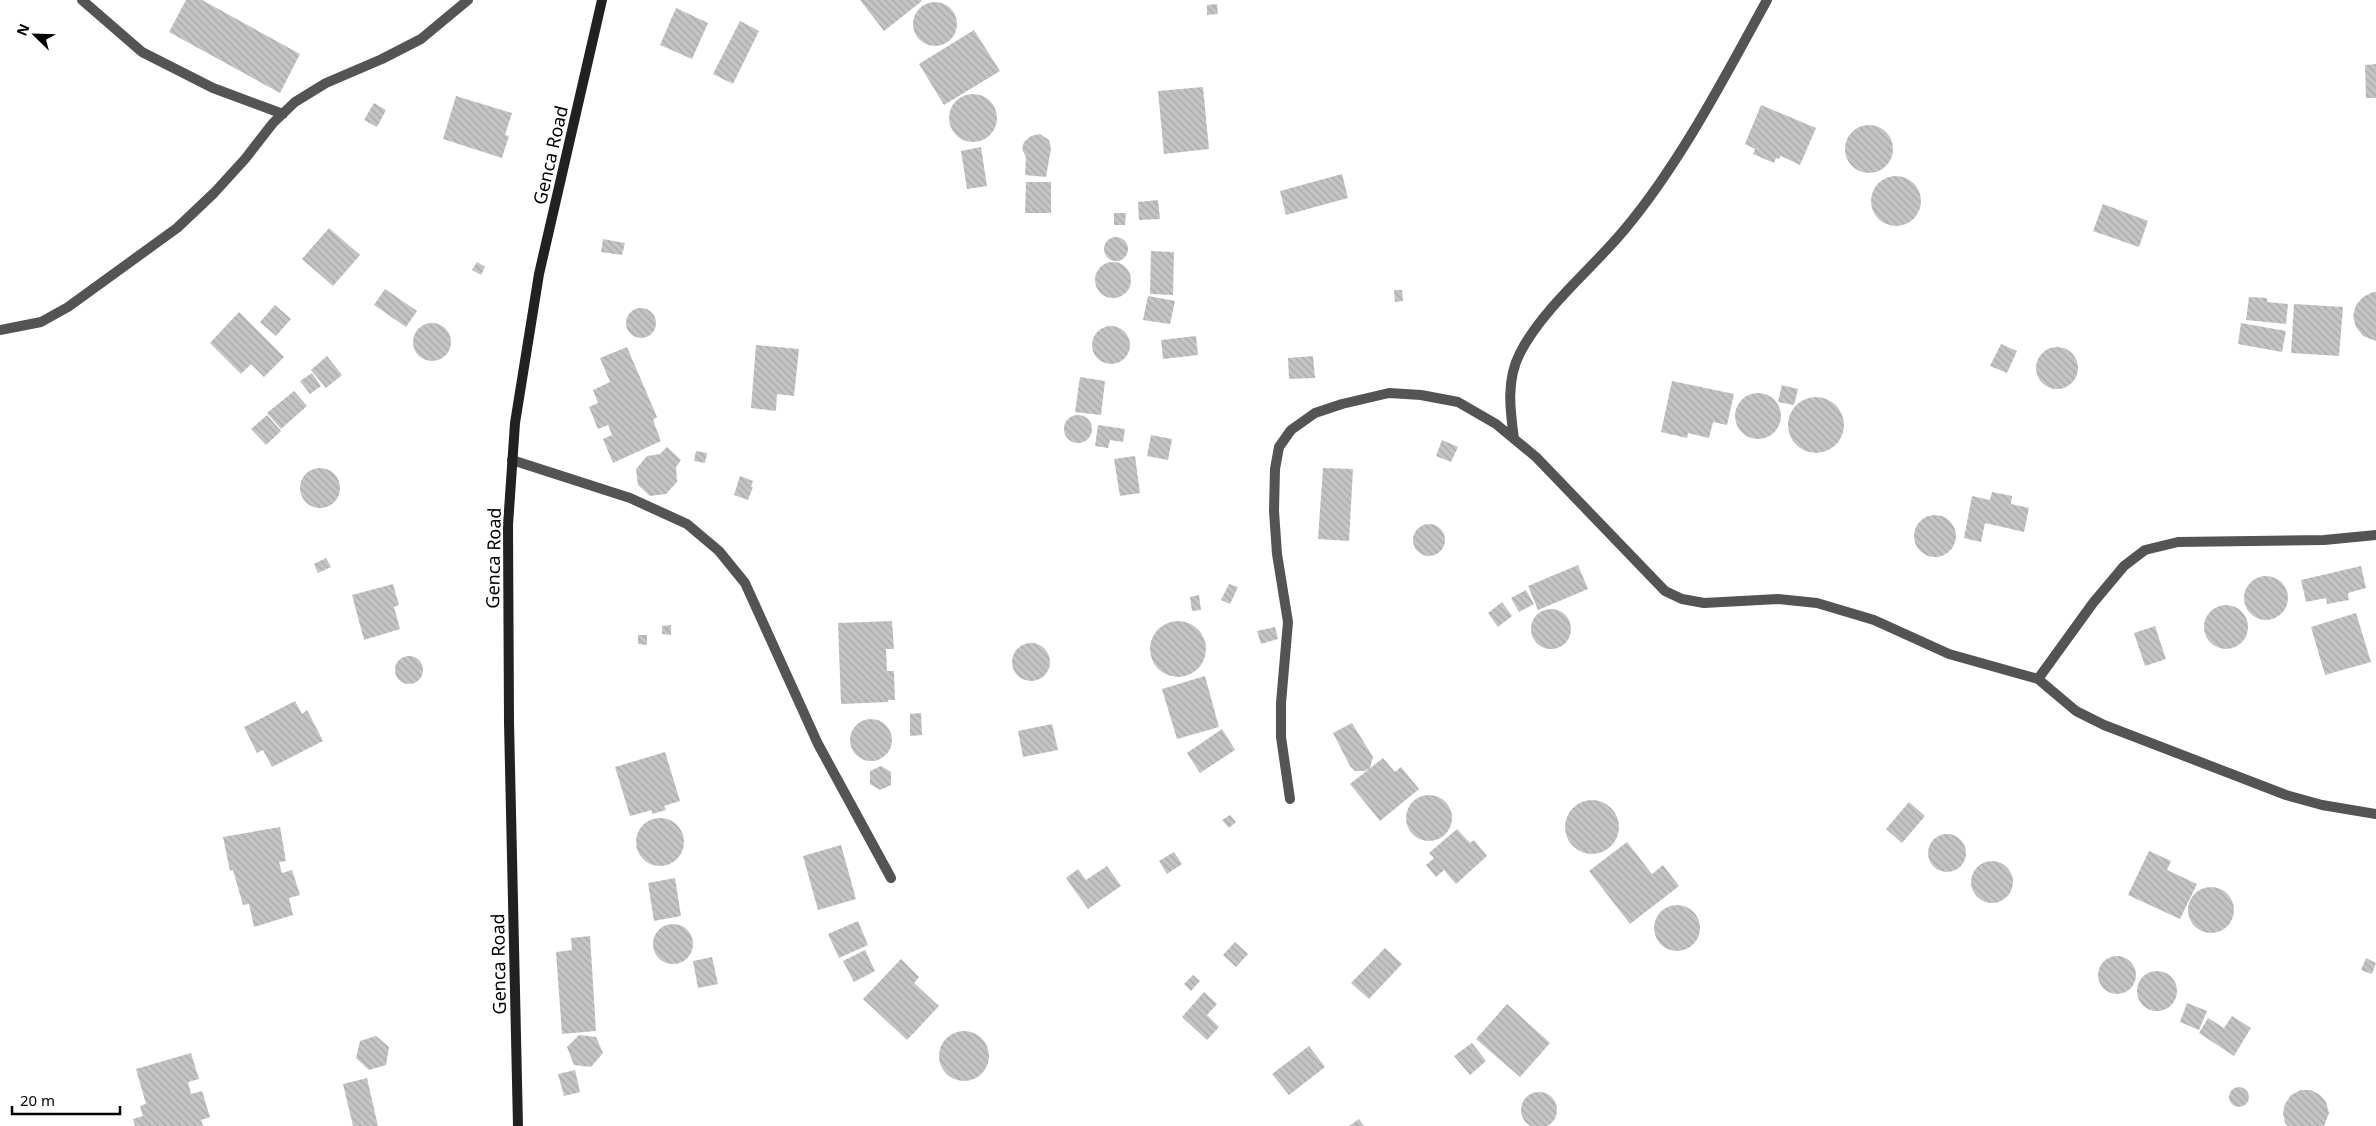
<svg xmlns="http://www.w3.org/2000/svg" width="2376" height="1126" viewBox="0 0 2376 1126" font-family="'Noto Sans',sans-serif">
<style>
.building{fill:url(#building-back-hatch)}
.lines{fill:none;stroke-linecap:round;stroke-linejoin:round}
.street{stroke:#545454;stroke-width:10}
.secondary{stroke:#212121;stroke-width:10}
.labels{text-anchor:middle;dominant-baseline:central;stroke-width:5;stroke-linejoin:round;paint-order:stroke}
.street-label{font-size:18px;fill:#000;stroke:#fff}
</style>
<defs>
<pattern id="building-back-hatch" width="6" height="6" patternUnits="userSpaceOnUse" patternTransform="scale(1.25)"><rect width="6" height="6" fill="#c4c4c4"/><path d="M-1 5l2 2M0 0l6 6M5-1l2 2" fill="none" stroke="#a7a7a7"/></pattern>
</defs>
<rect width="100%" height="100%" fill="#fff"/>
<!-- building -->
<path class="building" d="M186 0H202L300 54 280 93 169 32Z
M860 0H921L922 1 884 31Z
M913 24a22 22 0 1 1 44 0a22 22 0 1 1-44 0Z
M1217 4 1218 14 1207 15V5Z
M676 8 708 23 692 59 660 45Z
M740 21 759 31 733 84 713 74Z
M974 30 1000 71 944 105 919 64Z
M2376 64V98H2366L2365 65Z
M1203 87 1209 149 1164 154 1158 91Z
M949 118a24 24 0 1 1 48 0a24 24 0 1 1-48 0Z
M456 96 512 113 505 135 509 136 502 158 443 139Z
M374 103 386 110 377 127 364 120Z
M1761 105 1816 128 1800 165 1781 156 1779 159 1776 158 1774 163 1753 154 1755 149 1745 144Z
M1845 149a24 24 0 1 1 48 0a24 24 0 1 1-48 0Z
M1040 134 1049 140 1051 148 1046 177 1025 175 1026 157 1022 149 1024 142 1031 136Z
M981 147 987 186 967 189 961 151Z
M1342 174 1348 198 1286 215 1280 191Z
M1871 201a25 25 0 1 1 50 0a25 25 0 1 1-50 0Z
M1026 182H1051V213H1025Z
M1158 200 1160 219 1139 220 1138 202Z
M2103 204 2148 221 2139 247 2093 231Z
M1114 213H1126L1125 225H1114Z
M329 228 360 255 333 286 302 259Z
M1104 249a12 12 0 1 1 24 0a12 12 0 1 1-24 0Z
M603 239 625 243 622 255 601 252Z
M1151 251 1174 252 1173 295 1150 294Z
M477 262 485 267 481 275 472 270Z
M1095 280a18 18 0 1 1 36 0a18 18 0 1 1-36 0Z
M385 289 417 311 406 327 374 305Z
M1394 290H1402L1403 301 1395 302Z
M2373 292H2376V341L2363 336 2356 327 2353 316 2356 305 2363 297Z
M1148 296 1175 301 1170 324 1143 320Z
M2249 297 2267 298V302L2288 304 2286 324 2246 320Z
M2294 304 2343 307 2339 356 2291 353Z
M275 305 291 319 276 336 260 322Z
M626 323a15 15 0 1 1 30 0a15 15 0 1 1-30 0Z
M239 312 284 357 264 377 251 364 241 374 210 343Z
M2241 323 2286 331 2282 352 2238 344Z
M413 342a19 19 0 1 1 38 0a19 19 0 1 1-38 0Z
M1092 345a19 19 0 1 1 38 0a19 19 0 1 1-38 0Z
M1196 336 1198 355 1163 359 1161 340Z
M2001 344 2017 351 2007 373 1990 366Z
M756 345 799 349 794 396 777 394 776 411 751 408Z
M2036 368a21 21 0 1 1 42 0a21 21 0 1 1-42 0Z
M627 347 657 417 653 420 661 441 613 463 603 439 612 435 608 425 598 429 589 407 598 403 593 390 610 382 600 358Z
M327 356 342 375 326 388 311 370Z
M1313 356 1315 378 1289 379 1288 358Z
M312 373 321 386 310 394 300 381Z
M1080 377 1105 381 1101 415 1075 412Z
M1672 381 1734 394 1727 425 1713 422 1709 438 1688 433 1687 438 1661 432Z
M1782 385 1798 389 1794 405 1778 402Z
M294 391 307 406 281 429 267 413Z
M1735 416a23 23 0 1 1 46 0a23 23 0 1 1-46 0Z
M1788 425a28 28 0 1 1 56 0a28 28 0 1 1-56 0Z
M267 415 281 431 266 445 251 429Z
M1064 429a14 14 0 1 1 28 0a14 14 0 1 1-28 0Z
M1098 425 1125 429 1123 442 1110 440 1108 448 1095 446Z
M1151 435 1172 439 1168 460 1147 456Z
M1442 440 1458 447 1451 462 1436 456Z
M667 447 681 460 676 467 677 482 666 494 650 496 638 485 636 469 647 456 660 454Z
M696 451 707 453 705 463 694 461Z
M1135 456 1140 493 1120 496 1114 459Z
M1323 468 1353 469 1349 541 1318 539Z
M300 488a20 20 0 1 1 40 0a20 20 0 1 1-40 0Z
M740 476 753 481 751 487H753L748 500 734 495Z
M1992 492 2012 496 2011 504 2029 508 2024 532 1985 523 1981 542 1964 538 1972 496 1990 500Z
M1914 536a21 21 0 1 1 42 0a21 21 0 1 1-42 0Z
M1413 540a16 16 0 1 1 32 0a16 16 0 1 1-32 0Z
M326 558 331 567 318 573 314 564Z
M1578 565 1588 589 1538 610 1528 586Z
M2361 566 2366 588 2348 593 2349 600 2327 604 2326 598 2306 602 2301 580Z
M2244 598a22 22 0 1 1 44 0a22 22 0 1 1-44 0Z
M393 584 399 605 394 607 400 629 364 640 352 595Z
M1229 584 1238 587 1230 604 1221 600Z
M1526 590 1534 604 1519 612 1511 598Z
M1199 595 1201 610 1192 611 1190 597Z
M1502 602 1512 616 1498 627 1488 613Z
M2204 627a22 22 0 1 1 44 0a22 22 0 1 1-44 0Z
M1531 629a20 20 0 1 1 40 0a20 20 0 1 1-40 0Z
M2356 613 2371 662 2325 675 2311 627Z
M1150 649a28 28 0 1 1 56 0a28 28 0 1 1-56 0Z
M892 621 894 649H886L887 671H894L895 700H888V702L841 704 838 623Z
M671 625V635L662 634V626Z
M2155 626 2166 659 2145 666 2134 633Z
M1275 627 1278 639 1261 644 1257 631Z
M638 635H647V645L638 644Z
M1012 662a19 19 0 1 1 38 0a19 19 0 1 1-38 0Z
M395 670a14 14 0 1 1 28 0a14 14 0 1 1-28 0Z
M1205 676 1219 727 1177 739 1162 689Z
M295 701 302 714 307 710 323 741 272 767 263 750 257 753 244 727Z
M921 713 922 735 910 736V714Z
M850 740a21 21 0 1 1 42 0a21 21 0 1 1-42 0Z
M1352 723 1373 757 1370 768 1365 771H1355L1350 766 1333 733Z
M1052 724 1058 750 1023 757 1018 731Z
M1222 729 1235 750 1200 773 1187 753Z
M665 752 680 801 664 806 666 810 652 814V810L630 816 615 767Z
M1383 758 1395 772 1401 767 1419 789 1380 821 1350 784Z
M881 766 891 772V785L880 790 870 784V771Z
M1406 818a23 23 0 1 1 46 0a23 23 0 1 1-46 0Z
M1565 827a27 27 0 1 1 54 0a27 27 0 1 1-54 0Z
M1909 802 1925 816 1902 843 1886 829Z
M1230 815 1236 822 1229 828 1222 820Z
M636 842a24 24 0 1 1 48 0a24 24 0 1 1-48 0Z
M280 827 286 861 279 862 282 873 292 870 300 895 289 898 293 915 254 927 249 904 243 905 233 870 230 871 223 837Z
M1457 829 1470 843 1474 840 1487 856 1456 884 1444 870 1436 877 1426 865 1434 858 1429 853Z
M1928 853a19 19 0 1 1 38 0a19 19 0 1 1-38 0Z
M1627 842 1652 874 1663 865 1679 886 1630 924 1589 871Z
M841 845 856 899 818 910 803 856Z
M2149 851 2171 861 2167 870 2197 884 2180 919 2128 895Z
M1174 852 1182 864 1167 874 1159 861Z
M1971 882a21 21 0 1 1 42 0a21 21 0 1 1-42 0Z
M1107 866 1121 886 1088 909 1066 878 1078 869 1086 880Z
M675 878 681 916 654 921 648 883Z
M2188 910a23 23 0 1 1 46 0a23 23 0 1 1-46 0Z
M1654 928a23 23 0 1 1 46 0a23 23 0 1 1-46 0Z
M858 921 868 945 839 958 828 934Z
M653 944a20 20 0 1 1 40 0a20 20 0 1 1-40 0Z
M590 936 596 1031 562 1034 556 952 572 950 571 938Z
M1235 942 1248 954 1236 967 1223 955Z
M1385 948 1402 964 1369 999 1351 983Z
M865 950 875 971 854 982 843 961Z
M2098 975a19 19 0 1 1 38 0a19 19 0 1 1-38 0Z
M712 957 718 984 698 988 693 961Z
M2366 958 2376 963 2372 974 2361 970Z
M901 959 919 977 914 983 939 1006 907 1040 863 999Z
M2137 991a20 20 0 1 1 40 0a20 20 0 1 1-40 0Z
M1193 975 1200 981 1191 991 1184 984Z
M1204 992 1217 1004 1207 1015 1219 1027 1207 1040 1182 1017Z
M2187 1003 2207 1011 2199 1030 2180 1022Z
M1507 1004 1550 1043 1520 1077 1476 1039Z
M2232 1016 2251 1028 2234 1056 2199 1033 2208 1018 2224 1028Z
M939 1056a25 25 0 1 1 50 0a25 25 0 1 1-50 0Z
M579 1035 596 1037 603 1053 591 1067 574 1065 567 1047Z
M376 1036 389 1047 386 1065 369 1070 356 1058 360 1041Z
M1472 1043 1486 1061 1470 1075 1454 1056Z
M1309 1046 1325 1067 1289 1095 1272 1074Z
M191 1053 199 1079 188 1082 191 1094 202 1091 210 1117 201 1120 203 1126H135L133 1119 143 1116 140 1106 146 1104 136 1069Z
M575 1070 580 1092 564 1096 558 1074Z
M367 1078 378 1126H353L343 1084Z
M2229 1097a10 10 0 1 1 20 0a10 10 0 1 1-20 0Z
M2301 1090H2311L2320 1095 2326 1102 2329 1113 2324 1126H2288L2285 1123 2283 1113 2285 1104 2291 1095Z
M1521 1110a18 18 0 1 1 36 0a18 18 0 1 1-36 0Z
M1359 1119 1364 1126H1349Z"/>
<g class="lines">
<!-- street -->
<path class="street" d="M82 0 142 52 213 88 283 114
M0 330 41 322 68 307 177 228 214 193 245 159 273 123 295 102 326 83 382 59 421 39 468 0
M1514 439C1510 410 1506 380 1520 353 1543 308 1593 268 1625 229 1681 162 1725 76 1767 0
M512 460 630 498 687 524 719 551 745 583 818 744 891 878
M2038 679 2093 603 2124 566 2145 550 2178 542 2324 540 2376 535
M1290 799 1281 737V703L1288 622 1277 554 1274 511 1275 469 1279 447 1291 430 1315 413 1342 404 1389 393 1421 395 1458 402 1496 424 1536 457 1665 591 1682 599 1704 603 1778 599 1817 603 1874 620 1949 654 2038 679 2076 711 2104 725 2286 795 2322 805 2376 814"/>
<!-- secondary -->
<path class="secondary" d="M518 1126 509 722 508 525 515 423 539 274 602 0"/>
</g>
<g class="labels">
<!-- street labels -->
<g class="street-label">
<text transform="translate(550 155) rotate(-77)">Genca Road</text>
<text transform="translate(493 558) rotate(-89)">Genca Road</text>
<text transform="translate(498 964) rotate(-91)">Genca Road</text>
</g>
</g>
<!-- north arrow -->
<g transform="translate(35 35) rotate(293)" stroke="#ffffff" stroke-width="4" paint-order="stroke">
<path d="M0-4L9 19L0 12L-9 19Z" fill="#000000"/>
<text y="-8" font-size="14" font-weight="bold" text-anchor="middle" fill="#000000">N</text>
</g>
<!-- scale -->
<path d="M12 1106v8h108v-8" fill="none" stroke="#000000" stroke-width="2.5"/>
<text x="20" y="1106" font-size="15" fill="#000000" stroke="#ffffff" stroke-width="4" paint-order="stroke">20 m</text>
</svg>
